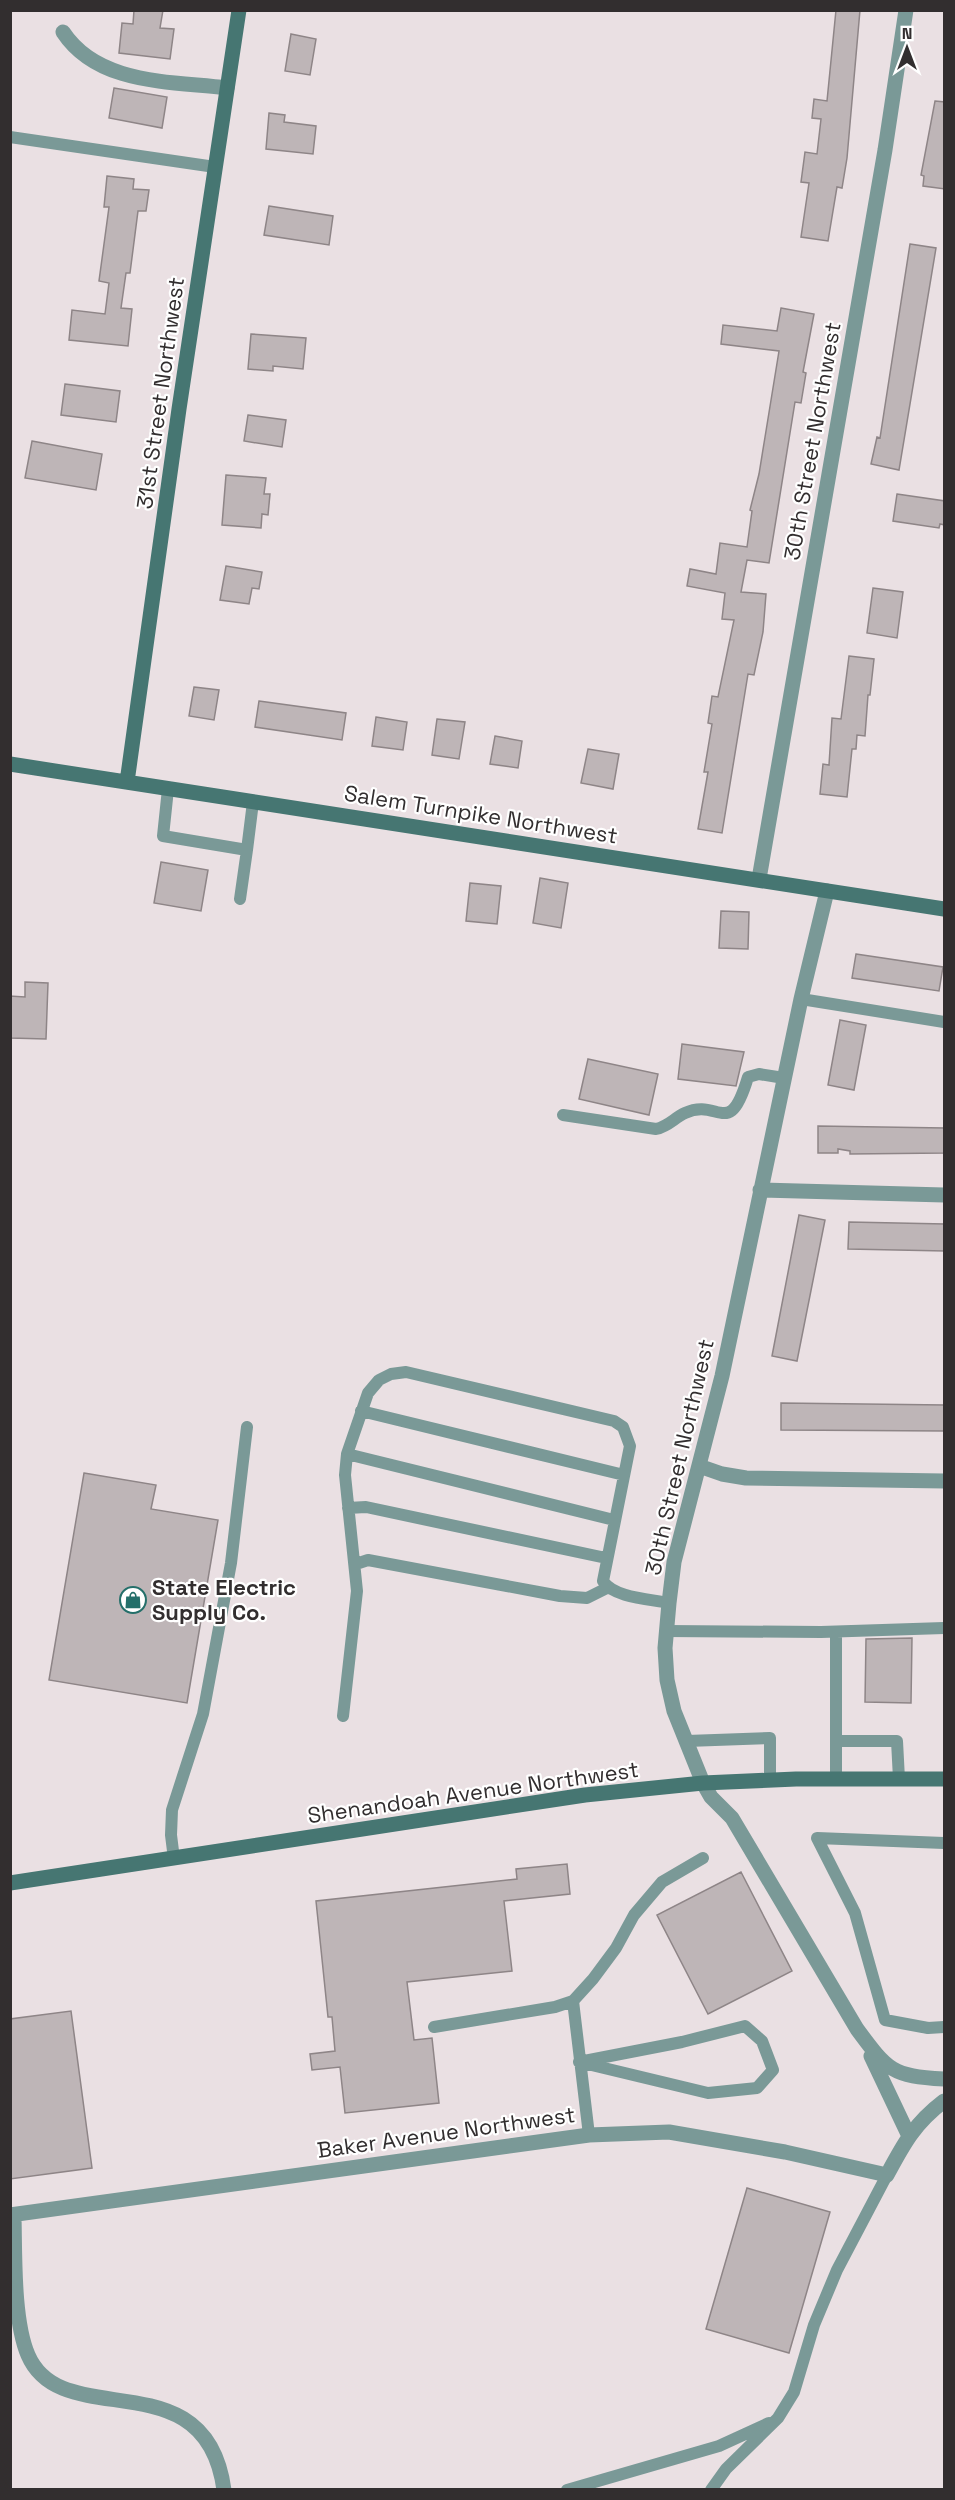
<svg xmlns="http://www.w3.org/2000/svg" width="955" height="2500" viewBox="0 0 955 2500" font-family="'Space Grotesk',sans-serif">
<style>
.building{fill:#beb5b7;stroke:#8e8587;stroke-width:1.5}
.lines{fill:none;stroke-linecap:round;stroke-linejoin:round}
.lane{stroke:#7a9997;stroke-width:12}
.street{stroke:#7a9997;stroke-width:15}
.secondary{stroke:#467672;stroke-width:15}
.labels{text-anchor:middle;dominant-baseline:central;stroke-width:4.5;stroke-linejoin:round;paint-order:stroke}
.street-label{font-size:22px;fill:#322e2f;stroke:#fff}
.poi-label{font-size:22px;font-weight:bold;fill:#322e2f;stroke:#fff;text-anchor:start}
</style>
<rect width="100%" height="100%" fill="#eae0e3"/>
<!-- building -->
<path class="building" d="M134 10H163L160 28 174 29 170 59 119 53 122 23 133 24Z
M836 10H860L847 158 842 188 837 187 828 241 801 237 809 183 801 182 805 152 817 154 821 119 812 118 814 99 827 101Z
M291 34 316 39 310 75 285 71Z
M114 88 167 97 162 128 109 118Z
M935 101 945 102V189L923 186 924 176 921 175Z
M269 113 285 115 284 122 316 126 313 154 266 149Z
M107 176 134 179 133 189 149 190 146 211H138L130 273H126L121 308 132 309 128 346 69 340 72 310 105 314 109 283 99 281 109 207H104Z
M269 206 333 216 329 245 264 235Z
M910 244 936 248 899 470 871 464 877 437 880 438Z
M781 308 814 314 803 372 806 373 801 403 795 402 769 563 747 560 741 592 766 594 763 632 754 675 748 674 722 833 698 829 708 772H704L712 724 708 723 712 696 718 697 734 620 722 619 725 593 687 586 690 569 716 574 720 543 747 547 752 511 750 510 759 474 779 351 721 344 723 325 777 331Z
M251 334 306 338 303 369 273 366V371L248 369Z
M65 384 120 391 116 422 61 415Z
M248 415 286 420 282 447 244 441Z
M32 441 102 454 96 490 25 478Z
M226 475 266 478 264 494H270L268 515 262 514 261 528 222 525Z
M897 494 945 501V525L940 524 939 528 893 521Z
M226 566 262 572 259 589 252 588 249 604 220 600Z
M873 588 903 592 897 638 867 633Z
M849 656 874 659 870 695H868L865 736 857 735 856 749H852L847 797 820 794 823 764 829 765 832 718 841 719Z
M194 687 219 690 214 720 189 716Z
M259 701 346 713 342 740 255 727Z
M376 717 407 722 403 750 372 746Z
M437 719 465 722 459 759 432 755Z
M495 736 522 741 518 768 490 764Z
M588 749 619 754 613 789 581 783Z
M161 862 208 870 201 911 154 903Z
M540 878 568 883 561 928 533 923Z
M470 883 501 886 497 924 466 921Z
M721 911 749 912 748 949 719 948Z
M856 954 943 967 939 991 852 978Z
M25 982 48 983 46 1039 10 1038V996L25 997Z
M840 1020 866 1025 854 1090 828 1085Z
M682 1044 744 1052 736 1086 678 1079Z
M588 1059 658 1074 649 1115 579 1099Z
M818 1126 945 1128V1153L850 1154V1151L838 1149V1153H818Z
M799 1215 825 1220 797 1361 772 1356Z
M849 1222 945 1224V1251L848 1249Z
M781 1403 945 1405V1431L781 1430Z
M84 1473 156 1485 151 1509 218 1520 187 1703 49 1680Z
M912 1638 911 1703 865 1702 866 1639Z
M567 1864 570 1894 504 1901 512 1971 407 1982 414 2040 432 2038 439 2103 345 2113 340 2067 312 2070 310 2054 335 2051 332 2017H328L316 1901 517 1879 516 1869Z
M741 1872 792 1971 708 2014 657 1915Z
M71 2011 92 2168 10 2179V2019Z
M747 2188 830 2212 789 2353 706 2329Z"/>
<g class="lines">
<!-- lane -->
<path class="lane" d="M10 137 215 167
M168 789 163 836 247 850 253 802
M240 899 247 850
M801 999 944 1022
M563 1115 656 1129C669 1126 674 1118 685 1113 719 1097 729 1141 748 1077L759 1074 784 1078
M361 1411 624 1475
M347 1454 614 1520
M348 1508 366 1507 606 1558
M356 1564 368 1560 560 1596 587 1598 607 1588
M666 1631 821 1632 944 1628
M836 1632V1741H897L899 1779
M343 1716 357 1591 345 1475 347 1454 368 1393 379 1380 391 1374 406 1372 614 1421 623 1427 630 1446 603 1581C614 1598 650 1599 669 1603
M687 1741 770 1738V1780
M836 1779V1741
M944 1843 817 1838 855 1913 885 2020 928 2028 944 2027
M174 1859 171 1835 172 1810 203 1714 231 1563 247 1427
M573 2001 589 2135
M745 2026 762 2041 773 2070 757 2088 708 2093 579 2062 682 2042Z
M434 2027 555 2007 573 2001 593 1979 616 1948 634 1915 662 1882 703 1858
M567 2490 719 2446 769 2423
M711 2490 726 2469 778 2418 794 2392 814 2325 837 2270 887 2175"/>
<!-- street -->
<path class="street" d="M63 32C98 85 170 81 227 88
M759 879 885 150 906 10
M827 891 801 999 722 1376 674 1562 669 1603 665 1648 667 1680 674 1711 703 1783 711 1797 732 1818 857 2029C888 2071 892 2076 944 2079
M760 1190 944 1195
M699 1466 722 1474 746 1478 944 1481
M871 2056 908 2134
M10 2215 589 2135 669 2132 785 2152 887 2175C904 2143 915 2123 944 2101
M14 2215C15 2254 13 2320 28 2355 62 2435 206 2356 224 2490"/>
<!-- secondary -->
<path class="secondary" d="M10 764 944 909
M127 782 179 409 239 10
M10 1883 585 1795 703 1783 796 1779H944"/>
</g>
<!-- icons -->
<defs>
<symbol id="shop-ring" viewBox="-11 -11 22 22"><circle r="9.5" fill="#fff" stroke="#246f6a" stroke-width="1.5"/><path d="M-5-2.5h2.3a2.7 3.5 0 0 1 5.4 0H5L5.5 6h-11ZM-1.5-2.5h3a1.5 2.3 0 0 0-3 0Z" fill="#246f6a"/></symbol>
</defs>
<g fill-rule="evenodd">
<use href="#shop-ring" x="118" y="1585" width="30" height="30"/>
</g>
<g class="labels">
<!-- street labels -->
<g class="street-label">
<text transform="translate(160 393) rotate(-82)">31st Street Northwest</text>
<text transform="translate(812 441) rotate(-80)">30th Street Northwest</text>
<text transform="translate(481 814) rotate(9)">Salem Turnpike Northwest</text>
<text transform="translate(679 1457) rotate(-77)">30th Street Northwest</text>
<text transform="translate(473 1792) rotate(-8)">Shenandoah Avenue Northwest</text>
<text transform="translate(446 2132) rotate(-8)">Baker Avenue Northwest</text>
</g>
<!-- poi labels -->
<g class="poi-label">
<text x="152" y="1587">State Electric<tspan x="152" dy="25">Supply Co.</tspan></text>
</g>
</g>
<!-- border -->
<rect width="955" height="2500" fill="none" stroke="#322e2f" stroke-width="24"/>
<!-- north arrow -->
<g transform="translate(907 48)" stroke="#ffffff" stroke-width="4.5" paint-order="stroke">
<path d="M0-4.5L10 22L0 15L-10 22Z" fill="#322e2f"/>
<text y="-9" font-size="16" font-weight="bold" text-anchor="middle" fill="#322e2f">N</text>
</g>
</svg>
